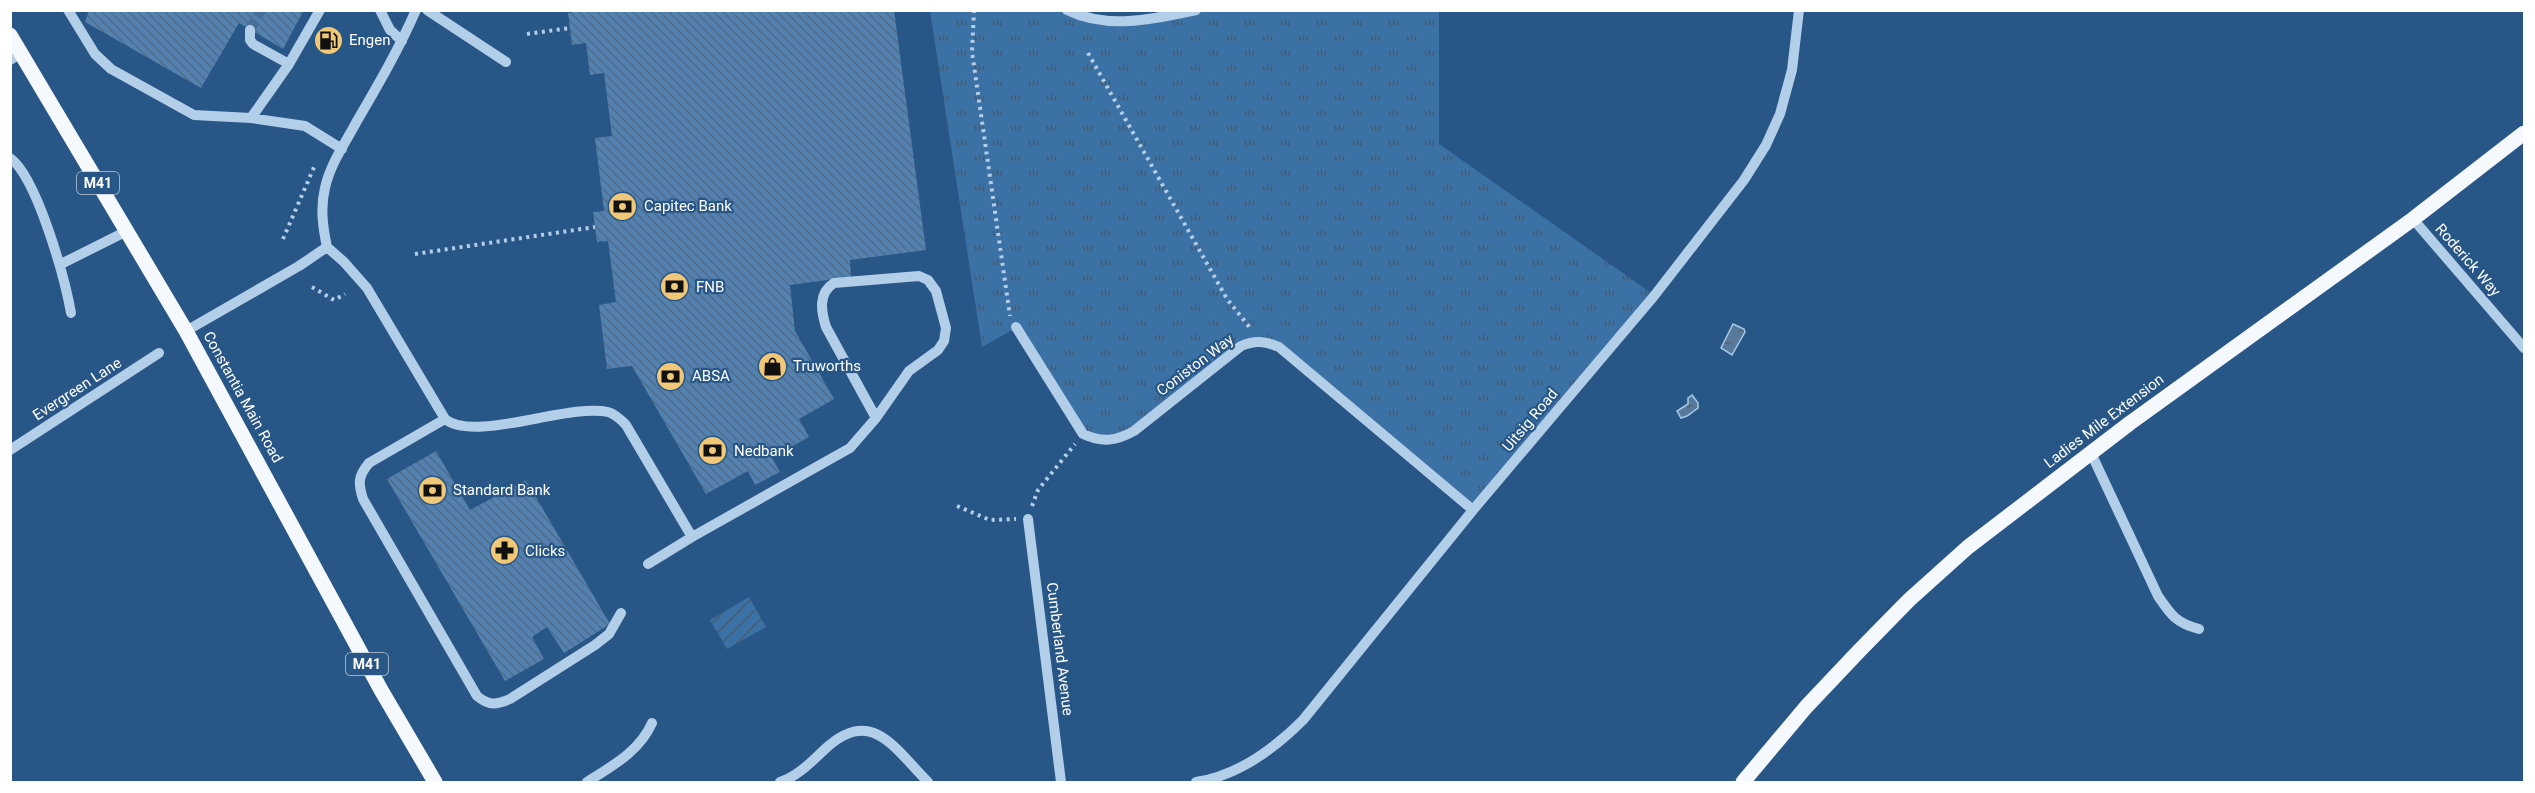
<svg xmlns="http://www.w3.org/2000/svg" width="2535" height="793" viewBox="0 0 2535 793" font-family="Roboto,sans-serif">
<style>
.grass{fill:url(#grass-tufts)}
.garden{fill:url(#garden-furrows)}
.water{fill:url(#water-ripples);stroke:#a7c9e9;stroke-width:1.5}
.building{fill:url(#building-back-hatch)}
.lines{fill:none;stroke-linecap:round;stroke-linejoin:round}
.minor-tunnel{stroke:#476f99;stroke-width:10;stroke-dasharray:10 5;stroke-linecap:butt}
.path{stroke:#b3cee8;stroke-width:4;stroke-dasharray:3 4.5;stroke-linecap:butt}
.minor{stroke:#b3cee8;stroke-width:10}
.major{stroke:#f5f9fe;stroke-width:15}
.labels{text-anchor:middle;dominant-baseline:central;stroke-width:4.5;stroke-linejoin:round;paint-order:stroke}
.shield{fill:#275687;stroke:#beccdb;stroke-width:1.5}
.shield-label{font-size:14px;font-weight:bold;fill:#fff}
.poi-label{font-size:15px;fill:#fff;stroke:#275687;text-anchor:start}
.street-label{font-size:15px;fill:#fff;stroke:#275687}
</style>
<defs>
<pattern id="grass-tufts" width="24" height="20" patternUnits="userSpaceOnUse" patternTransform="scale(1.5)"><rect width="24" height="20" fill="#3b71a4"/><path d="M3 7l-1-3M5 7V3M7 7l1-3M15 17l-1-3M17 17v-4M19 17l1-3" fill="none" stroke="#455b6f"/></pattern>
<pattern id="garden-furrows" width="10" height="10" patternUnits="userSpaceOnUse" patternTransform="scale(1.5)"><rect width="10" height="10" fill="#3b71a4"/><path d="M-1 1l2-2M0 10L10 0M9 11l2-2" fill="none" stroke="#455b6f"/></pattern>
<pattern id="water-ripples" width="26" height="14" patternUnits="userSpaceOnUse" patternTransform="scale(1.5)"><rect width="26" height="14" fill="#58799b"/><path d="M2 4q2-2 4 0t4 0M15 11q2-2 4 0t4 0" fill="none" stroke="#526274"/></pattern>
<pattern id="building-back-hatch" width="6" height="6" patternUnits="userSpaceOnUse" patternTransform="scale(1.5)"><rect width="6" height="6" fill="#5382b1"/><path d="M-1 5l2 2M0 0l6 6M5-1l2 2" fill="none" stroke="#506c89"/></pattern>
</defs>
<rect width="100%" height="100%" fill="#275687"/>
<!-- grass -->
<path class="grass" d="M1074 10 1124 20 1172 10 1439 11V144L1650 292 1473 510 1279 347 1251 342 1122 438 1083 434 1016 328 982 347 930 11Z"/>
<!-- garden -->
<path class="garden" d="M749 597 766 627 727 649 710 620Z"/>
<!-- water -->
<path class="water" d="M1733 324 1744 329 1745 332 1732 355 1721 348Z
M1692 395 1698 403V408L1687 416 1681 418 1677 411 1688 404V398Z"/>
<!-- building -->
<path class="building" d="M89 10H304L283 49 239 23 201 88 85 22Z
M582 10H894L926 250 850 260 851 277 790 285 795 331 834 399 799 419 809 437 772 458 780 472 755 485 748 471 706 494 632 366 607 369 599 305 616 302 608 241 597 242 593 212 604 211 595 138 612 136 604 73 590 75 586 43 572 45 568 13Z
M436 451 470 510 526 480 610 624 564 653 547 627 532 637 544 659 505 681 387 479Z"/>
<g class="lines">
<!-- minor-tunnel -->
<path class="minor-tunnel" d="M250 30 261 10"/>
<!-- path -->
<path class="path" d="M974 10 972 52 1010 316
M527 34 570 28
M1088 53 1227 299 1251 329
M283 239 315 165
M415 254 595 227
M312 287 334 300 345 294
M957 506 990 520 1016 519
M1032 506 1038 490 1075 444"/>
<!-- minor -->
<path class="minor" d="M68 10 95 54 111 69 194 115 251 118 305 126 342 149
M380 10 390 30 402 41
M427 10 506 62
M1067 10C1108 30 1154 19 1196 10
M250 30V40L253 44 289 64 251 118
M10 60 21 53
M289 64 320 10
M10 158C37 177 65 279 71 313
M2413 219 2524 348
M327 247 344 262 367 288 445 419C474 443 569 403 608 412 616 414 621 420 626 425L692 537 850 448 876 418 909 371 938 350 944 341 946 328 936 291 928 280 919 276 834 283C818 293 821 311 826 327L876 418
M61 264 127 231
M1016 327 1083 434C1103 443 1116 441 1134 431L1241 346C1255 340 1265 341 1279 347L1473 510
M186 331 299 266 327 247C323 228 320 208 325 188 330 164 346 142 357 121 378 85 399 49 416 10
M445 419 369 463C358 476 358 483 363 499L477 696C489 706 496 705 510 699L595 645 609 634 621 613
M10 450 159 353
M2091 453 2158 596C2171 615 2176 623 2199 629
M1028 519 1061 782
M648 564 692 537
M587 782C612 766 639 752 652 723
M780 782C798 776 810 763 824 750 871 705 894 748 928 782
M1196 782C1237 776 1274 749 1303 720L1473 510 1654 296 1744 180 1766 145 1780 114 1792 70 1799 10"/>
<!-- major -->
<path class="major" d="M10 35 186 331 381 690 435 782
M1743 782 1806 707 1859 651 1909 600 1968 547 2130 423 2413 219 2524 133"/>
</g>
<!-- icons -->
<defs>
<symbol id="fuel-disc" viewBox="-11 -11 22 22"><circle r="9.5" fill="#f1c778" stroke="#275687"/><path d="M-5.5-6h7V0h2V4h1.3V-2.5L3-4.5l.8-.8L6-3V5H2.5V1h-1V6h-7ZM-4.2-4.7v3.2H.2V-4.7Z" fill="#111"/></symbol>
<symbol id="bank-disc" viewBox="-11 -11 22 22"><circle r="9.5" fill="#f1c778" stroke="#275687"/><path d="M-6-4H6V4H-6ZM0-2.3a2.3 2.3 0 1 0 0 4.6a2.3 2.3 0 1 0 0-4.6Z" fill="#111"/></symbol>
<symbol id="shop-disc" viewBox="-11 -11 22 22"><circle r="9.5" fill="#f1c778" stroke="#275687"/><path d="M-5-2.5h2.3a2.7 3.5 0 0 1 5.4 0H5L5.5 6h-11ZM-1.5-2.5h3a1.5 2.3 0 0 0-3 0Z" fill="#111"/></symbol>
<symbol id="pharmacy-disc" viewBox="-11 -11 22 22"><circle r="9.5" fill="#f1c778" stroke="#275687"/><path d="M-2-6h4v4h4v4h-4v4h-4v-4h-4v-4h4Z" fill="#111"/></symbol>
</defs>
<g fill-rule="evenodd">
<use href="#fuel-disc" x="312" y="24" width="33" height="33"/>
<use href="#bank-disc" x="606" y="190" width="33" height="33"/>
<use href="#bank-disc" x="658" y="270" width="33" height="33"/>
<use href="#shop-disc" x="756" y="350" width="33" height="33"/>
<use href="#bank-disc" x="654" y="360" width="33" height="33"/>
<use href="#bank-disc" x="696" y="434" width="33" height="33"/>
<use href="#bank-disc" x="416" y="474" width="33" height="33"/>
<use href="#pharmacy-disc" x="488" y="534" width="33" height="33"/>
</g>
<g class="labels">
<!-- shield labels -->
<g class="shield">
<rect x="77" y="172" width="42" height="22" rx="4.5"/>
<rect x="346" y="653" width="42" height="22" rx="4.5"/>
</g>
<g class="shield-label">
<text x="98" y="183">M41</text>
<text x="367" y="664">M41</text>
</g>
<!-- poi labels -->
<g class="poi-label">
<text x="349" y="40">Engen</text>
<text x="644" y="206">Capitec Bank</text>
<text x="696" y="287">FNB</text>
<text x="793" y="366">Truworths</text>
<text x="692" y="376">ABSA</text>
<text x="734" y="451">Nedbank</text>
<text x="453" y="490">Standard Bank</text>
<text x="525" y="551">Clicks</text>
</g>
<!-- street labels -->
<g class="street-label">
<text transform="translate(2468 260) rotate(49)">Roderick Way</text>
<text transform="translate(1195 365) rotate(-37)">Coniston Way</text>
<text transform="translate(77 389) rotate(-33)">Evergreen Lane</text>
<text transform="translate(243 397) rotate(61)">Constantia Main Road</text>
<text transform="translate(1530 420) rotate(-50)">Uitsig Road</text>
<text transform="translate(2104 421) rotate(-37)">Ladies Mile Extension</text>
<text transform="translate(1060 649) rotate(83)">Cumberland Avenue</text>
</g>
</g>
<!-- border -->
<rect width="2535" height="793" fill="none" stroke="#ffffff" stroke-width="24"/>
</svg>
